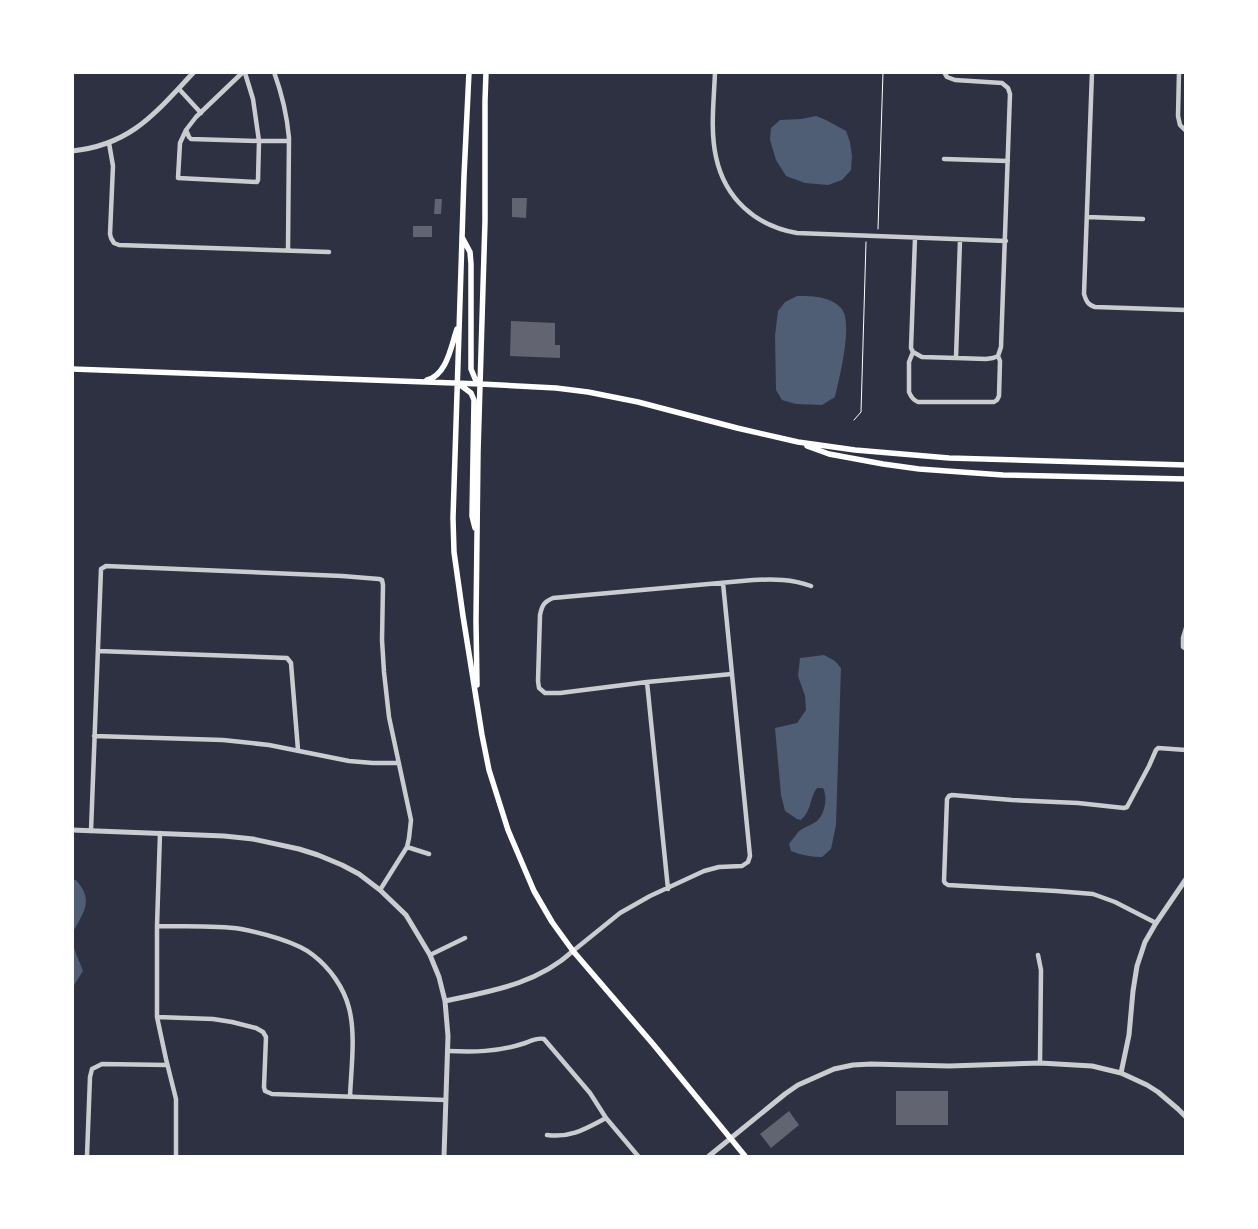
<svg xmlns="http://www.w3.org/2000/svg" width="1258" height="1229" viewBox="0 0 1258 1229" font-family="Poppins,sans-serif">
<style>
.water{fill:#4f5d75}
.building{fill:#626471}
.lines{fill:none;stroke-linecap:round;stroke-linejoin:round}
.path{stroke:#fff;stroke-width:1}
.minor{stroke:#caccd0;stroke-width:4.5}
.tertiary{stroke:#caccd0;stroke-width:5}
.secondary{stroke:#fff;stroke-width:5.5}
</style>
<rect width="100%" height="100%" fill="#2d3142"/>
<!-- water -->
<path class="water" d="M816 116 826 120 846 131 850 142 852 156 851 170 842 180 828 185 805 183 786 176 776 160 770 140 771 128 780 120 801 119Z
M797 296C812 296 830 296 841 308 854 322 839 379 835 397L822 405 796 404 782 400 776 390 775 336 778 311 785 302Z
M824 655 835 661 841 668 836 825 831 849 822 857C811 857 801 855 791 851L789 844C792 840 796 835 799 831 805 827 811 825 817 821 825 814 828 797 823 788H817C809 799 812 810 801 820L797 819 785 811 781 795 775 728 797 723 806 710 805 696 798 676 800 658Z
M73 880H76C94 900 84 912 73 932Z
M72 940 75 951 83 971 73 987Z"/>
<!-- building -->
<path class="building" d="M512 198H527L526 218 512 217Z
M435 199H442L441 214H434Z
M413 226H432V237H413Z
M511 321 555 323V345H560V358L510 356Z
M896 1091H948V1125H896Z
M789 1111 799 1125 771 1148 760 1134Z"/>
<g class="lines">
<!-- path -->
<path class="path" d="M878 229 883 72
M854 420 861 412 866 242"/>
<!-- minor -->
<path class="minor" d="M274 72C282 94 287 115 289 138L288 250
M715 72C714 100 710 130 716 157 725 199 756 226 797 233L1006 241
M944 72 947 77 955 80 1002 83 1008 88 1010 94 1001 347 998 356
M1092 72 1084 294C1086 301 1088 305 1095 307L1186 310
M1179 72 1178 116 1180 125 1186 131
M179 89 201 113
M186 130 180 143 178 178 257 182 258 180 259 141 191 139 189 137 186 130 196 117 242 73H245L253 99 259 141H289
M109 143 113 166 110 234 111 238 114 243 119 245 329 252
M944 159 1008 161
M1087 217 1143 219
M915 238 911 348 913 352 909 362V392C911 397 913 400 918 402H994L997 400 999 396 1000 361 998 356
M913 352 922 357 956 358 986 359 993 358 998 356
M956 358 960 240
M1186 628 1183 638V647L1186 649
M98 651 287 658 291 663 298 750
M732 674 647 682 560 693H545L539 688 538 681 540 615C542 605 544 602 553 598L753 580C774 579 792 579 811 586
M647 682 668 889
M94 736 223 740 269 745 349 761 373 763H399
M91 831 101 569 106 566 342 576 379 579 382 580 383 585 382 640 384 672 389 717 411 820 409 838 407 847 380 890
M160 833 157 926V1017L166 1059 176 1099V1156
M407 847 429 854
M1156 923 1115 902 1093 894 1056 891 948 885 945 883 944 881 947 799 949 796 952 795 1012 800 1078 803 1124 808 1127 807 1149 766 1156 750 1158 748 1186 750
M157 926C185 927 214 925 241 929 262 933 297 942 313 955 330 968 344 988 349 1008 356 1035 351 1069 350 1097
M573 951 620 913 650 896 704 871 719 867 742 866 748 862 750 856 723 583
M430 955 465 938
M1038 955 1041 970 1040 1063
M157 1017 213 1019 232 1022 256 1028 263 1032 266 1037 264 1087 265 1091 272 1094 446 1100
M448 1051C473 1052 497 1052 522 1044 529 1042 537 1037 544 1039L590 1093 606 1118 638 1156
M547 1135C571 1138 585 1129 606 1118
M87 1156 90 1077 92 1069 102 1064 167 1065"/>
<!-- tertiary -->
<path class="tertiary" d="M72 151C132 145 156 112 194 72
M72 830 224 836 253 839 299 849 318 855 342 865 359 874 380 890 406 915 430 955 439 977 445 1001 448 1036 444 1156
M445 1001C492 991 537 984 573 951
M1121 1073 1129 1035 1133 991 1137 966 1145 942 1156 923 1186 879
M709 1156 785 1094 798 1085 834 1069 853 1065 871 1064 949 1066 1040 1063 1092 1066 1121 1073 1147 1085 1158 1092 1178 1109 1186 1117"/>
<!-- secondary -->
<path class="secondary" d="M469 72 464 176 453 518 454 552 463 616 482 735 489 770 508 830 534 891 552 922 573 951 653 1044 745 1156
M462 237 470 252 471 264V369L476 381 481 384
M72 369 481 384 556 388 588 392 638 402 737 428 798 442 855 450 949 458 1186 465
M427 380C447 375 451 346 457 329
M459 384 471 393 474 400 472 516 475 528
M807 446 829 454 883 464 919 469 1003 475 1186 479
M477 685 476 621 478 452 485 221V101L486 72"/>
</g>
<!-- border -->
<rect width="1258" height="1229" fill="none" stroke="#ffffff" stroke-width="148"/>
</svg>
